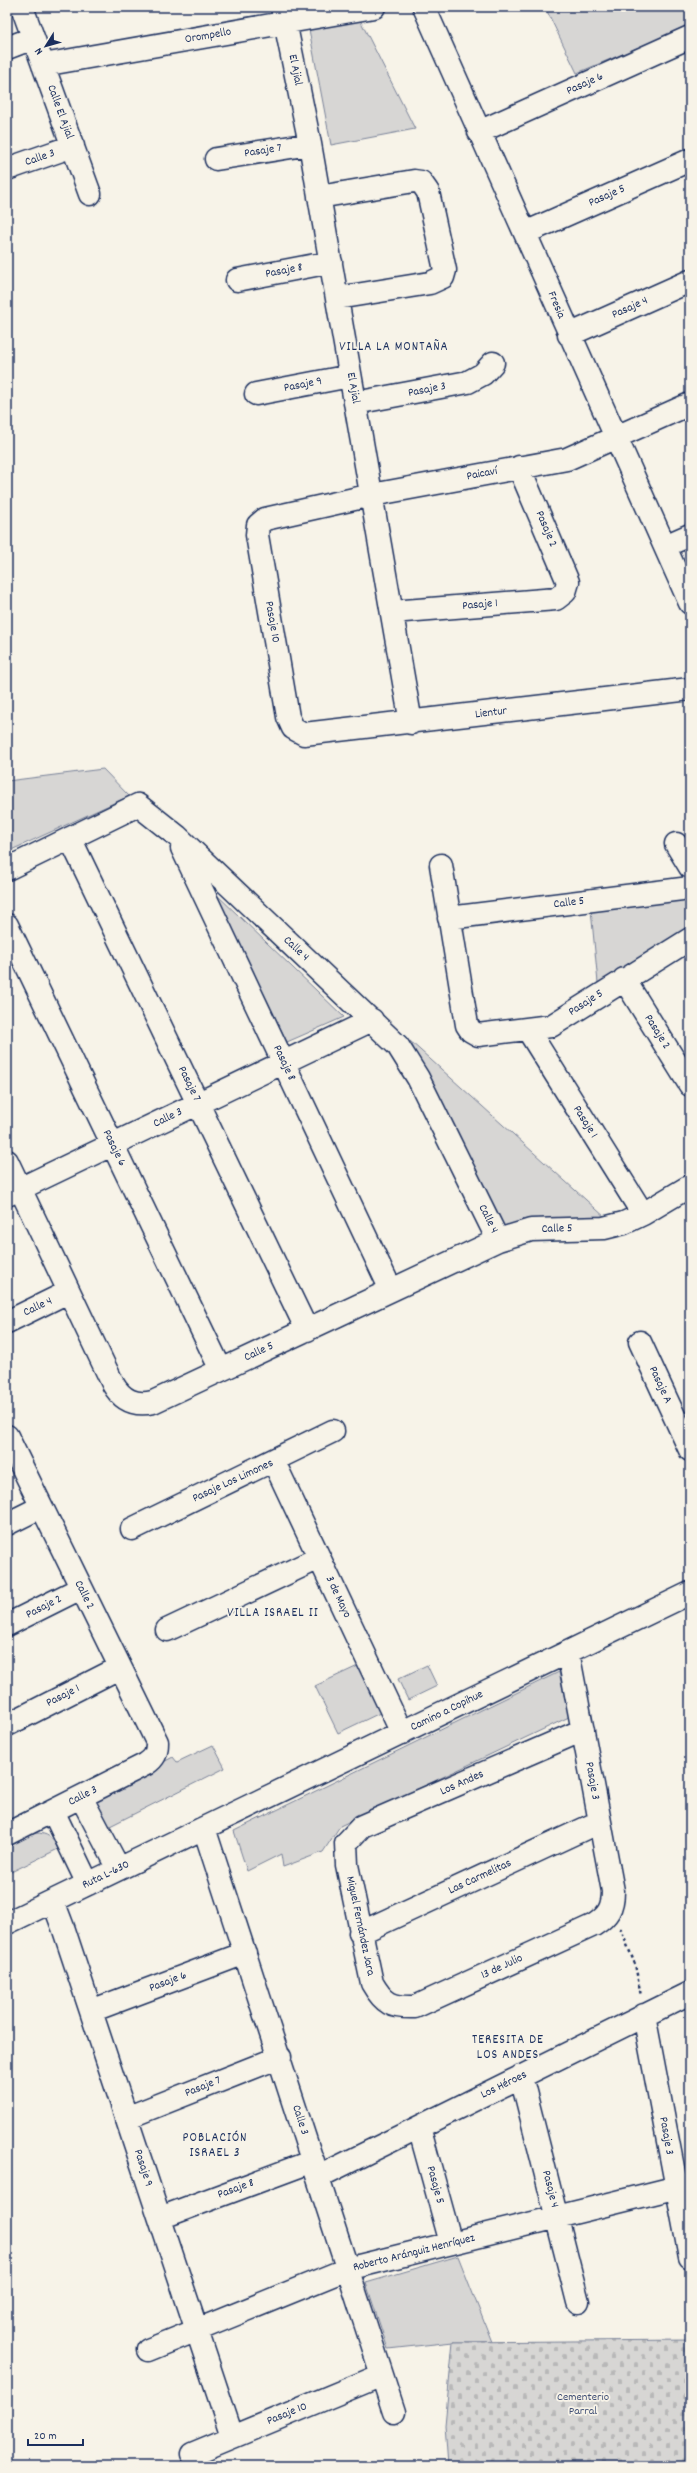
<svg xmlns="http://www.w3.org/2000/svg" width="697" height="2473" viewBox="0 0 697 2473" font-family="Dekko,sans-serif">
<style>
.green{fill:#d7d6d4;stroke:#798299}
.cemetery{fill:url(#cemetery-stones);stroke:#798299}
.lines{fill:none;stroke-linecap:round;stroke-linejoin:round}
.minor-casing{stroke:#1b2f5e;stroke-width:25}
.path{stroke:#1b2f5e;stroke-width:2.5;stroke-dasharray:3 3;stroke-linecap:butt}
.minor{stroke:#f7f3e8;stroke-width:22}
.labels{text-anchor:middle;dominant-baseline:central;stroke-width:3.5;stroke-linejoin:round;paint-order:stroke}
.street-label{font-size:12px;fill:#1b2f5e;stroke:#f7f3e8}
.park-label{font-size:12px;fill:#415076;stroke:#f7f3e8}
.neighbourhood-label{font-size:13px;letter-spacing:1px;fill:#1b2f5e;stroke:#f7f3e8}
</style>
<defs>
<pattern id="cemetery-stones" width="16" height="16" patternUnits="userSpaceOnUse"><rect width="16" height="16" fill="#d7d6d4"/><path d="M2 7V4a2 2 0 0 1 4 0v3zM10 15v-3a2 2 0 0 1 4 0v3z" fill="#b8b8b8"/></pattern>
</defs>
<rect width="100%" height="100%" fill="#f7f3e8"/>
<filter id="ink" filterUnits="userSpaceOnUse"><feTurbulence type="fractalNoise" baseFrequency=".025" numOctaves="2"/><feDisplacementMap in="SourceGraphic" scale="8" xChannelSelector="R" yChannelSelector="G"/><feConvolveMatrix kernelMatrix="1 2 1 2 8 2 1 2 1" color-interpolation-filters="sRGB"/></filter>
<g filter="url(#ink)">
<!-- green -->
<path class="green" d="M564 7H690V26L577 73 546 9Z
M357 14 415 129 331 145 308 24Z
M103 769 129 796 7 852V781Z
M214 892 344 1017 287 1042Z
M690 898V926L598 983 591 910Z
M410 1041 606 1218 504 1228Z
M360 1665 382 1712 338 1733 315 1686Z
M427 1665 437 1686 408 1700 398 1679Z
M559 1672 569 1717 340 1826 323 1852 283 1867 281 1854 247 1871 234 1831Z
M213 1745 225 1768 108 1827 95 1803 100 1795 173 1757 177 1762Z
M35 1833C48 1833 52 1837 58 1849L7 1874V1846Z
M458 2256 492 2342H453L388 2349 366 2283Z"/>
<!-- cemetery -->
<path class="cemetery" d="M690 2340V2466H448L445 2425 453 2342Z"/>
<g class="lines">
<defs>
<path id="minor" d="M22 7 90 194
M282 7 310 144 411 723
M424 7 690 603
M7 48 33 38
M43 65 374 7
M479 132 690 37
M216 159 310 144
M7 169 73 146
M319 197 414 181 421 182 428 192 445 270 443 277 430 283 337 298
M525 233 690 160
M237 280 331 262
M569 335 690 281
M256 394 350 376
M355 403 468 382 483 374 493 363
M690 404 567 459 372 495 265 519 258 525 257 535 288 717 293 728 304 734 690 689
M665 546 690 535
M392 612 556 599 565 592 568 582 519 467
M70 838 307 1330
M676 844 690 867
M182 848 391 1290
M441 865 467 1025 471 1031 478 1035 551 1026 690 939
M7 869 138 805 177 836 398 1046 418 1078 498 1240
M449 918 690 888
M7 925 221 1370
M624 979 690 1085
M528 1030 643 1214
M7 1161 113 1384C122 1400 135 1406 153 1402L498 1240 531 1230 604 1228 624 1223 643 1214 690 1186
M7 1195 372 1020
M7 1322 68 1292
M640 1342 690 1450
M7 1436 157 1742C157 1753 155 1758 146 1764L7 1834
M274 1462 402 1733
M7 1524 41 1507
M132 1529 333 1431
M7 1625 81 1588
M167 1630 319 1558
M568 1652 613 1891C613 1908 608 1916 594 1925L415 2007C392 2008 384 2004 372 1983L347 1865 346 1843 362 1826 583 1730
M7 1725 119 1668
M81 1797 119 1869
M53 1811 88 1884
M204 1828 394 2412
M53 1901 64 1930 232 2436
M7 1923 690 1593
M360 1933 599 1822
M91 2011 245 1953
M644 2015 690 2257
M521 2076 578 2302
M126 2118 280 2057
M419 2127 451 2243
M318 2177 690 1993
M160 2218 313 2161
M148 2350 347 2269 690 2184
M192 2454 382 2375"/>
</defs>
<!-- minor casing -->
<use href="#minor" class="minor-casing"/>
<!-- path -->
<path class="path" d="M620 1928 635 1964 641 1996"/>
<!-- minor -->
<use href="#minor" class="minor"/>
</g>
</g>
<g class="labels">
<!-- street labels -->
<g class="street-label">
<text transform="translate(208 36) rotate(-10)">Orompello</text>
<text transform="translate(295 70) rotate(79)">El Ajial</text>
<text transform="translate(585 84) rotate(-24)">Pasaje 6</text>
<text transform="translate(60 112) rotate(70)">Calle El Ajial</text>
<text transform="translate(263 151) rotate(-9)">Pasaje 7</text>
<text transform="translate(40 158) rotate(-19)">Calle 3</text>
<text transform="translate(607 196) rotate(-24)">Pasaje 5</text>
<text transform="translate(284 271) rotate(-11)">Pasaje 8</text>
<text transform="translate(556 305) rotate(67)">Fresia</text>
<text transform="translate(630 308) rotate(-24)">Pasaje 4</text>
<text transform="translate(303 385) rotate(-11)">Pasaje 9</text>
<text transform="translate(353 388) rotate(80)">El Ajial</text>
<text transform="translate(427 390) rotate(-11)">Pasaje 3</text>
<text transform="translate(482 474) rotate(-11)">Paicaví</text>
<text transform="translate(546 529) rotate(67)">Pasaje 2</text>
<text transform="translate(480 605) rotate(-5)">Pasaje 1</text>
<text transform="translate(272 622) rotate(80)">Pasaje 10</text>
<text transform="translate(491 713) rotate(-7)">Lientur</text>
<text transform="translate(569 903) rotate(-7)">Calle 5</text>
<text transform="translate(296 949) rotate(43)">Calle 4</text>
<text transform="translate(586 1003) rotate(-33)">Pasaje 5</text>
<text transform="translate(657 1032) rotate(58)">Pasaje 2</text>
<text transform="translate(284 1063) rotate(65)">Pasaje 8</text>
<text transform="translate(189 1084) rotate(64)">Pasaje 7</text>
<text transform="translate(168 1118) rotate(-26)">Calle 3</text>
<text transform="translate(585 1122) rotate(58)">Pasaje 1</text>
<text transform="translate(114 1148) rotate(64)">Pasaje 6</text>
<text transform="translate(488 1219) rotate(64)">Calle 4</text>
<text transform="translate(557 1229) rotate(-2)">Calle 5</text>
<text transform="translate(38 1307) rotate(-25)">Calle 4</text>
<text transform="translate(259 1352) rotate(-25)">Calle 5</text>
<text transform="translate(660 1385) rotate(65)">Pasaje A</text>
<text transform="translate(233 1481) rotate(-25)">Pasaje Los Limones</text>
<text transform="translate(84 1595) rotate(64)">Calle 2</text>
<text transform="translate(338 1597) rotate(65)">3 de Mayo</text>
<text transform="translate(44 1607) rotate(-27)">Pasaje 2</text>
<text transform="translate(63 1696) rotate(-27)">Pasaje 1</text>
<text transform="translate(447 1711) rotate(-26)">Camino a Copihue</text>
<text transform="translate(592 1781) rotate(80)">Pasaje 3</text>
<text transform="translate(462 1783) rotate(-24)">Los Andes</text>
<text transform="translate(83 1796) rotate(-27)">Calle 3</text>
<text transform="translate(106 1875) rotate(-26)">Ruta L-630</text>
<text transform="translate(480 1877) rotate(-25)">Las Carmelitas</text>
<text transform="translate(360 1926) rotate(78)">Miguel Fernández Jara</text>
<text transform="translate(502 1967) rotate(-25)">13 de Julio</text>
<text transform="translate(168 1982) rotate(-21)">Pasaje 6</text>
<text transform="translate(504 2085) rotate(-26)">Los Héroes</text>
<text transform="translate(203 2087) rotate(-22)">Pasaje 7</text>
<text transform="translate(300 2120) rotate(72)">Calle 3</text>
<text transform="translate(666 2136) rotate(80)">Pasaje 3</text>
<text transform="translate(143 2168) rotate(72)">Pasaje 9</text>
<text transform="translate(435 2185) rotate(75)">Pasaje 5</text>
<text transform="translate(236 2189) rotate(-20)">Pasaje 8</text>
<text transform="translate(550 2189) rotate(76)">Pasaje 4</text>
<text transform="translate(414 2253) rotate(-14)">Roberto Aránguiz Henríquez</text>
<text transform="translate(287 2414) rotate(-22)">Pasaje 10</text>
</g>
<!-- park labels -->
<g class="park-label">
<text x="583" y="2397">Cementerio<tspan x="583" dy="14">Parral</tspan></text>
</g>
<!-- neighbourhood labels -->
<g class="neighbourhood-label">
<text x="394" y="347">VILLA LA MONTAÑA</text>
<text x="273" y="1613">VILLA ISRAEL II</text>
<text x="508" y="2040">TERESITA DE<tspan x="508" dy="15">LOS ANDES</tspan></text>
<text x="215" y="2138">POBLACIÓN<tspan x="215" dy="15">ISRAEL 3</tspan></text>
</g>
</g>
<!-- margin -->
<rect width="697" height="2473" fill="none" stroke="#f7f3e8" stroke-width="24"/>
<rect x="12" y="12" width="673" height="2449" fill="none" stroke="#1b2f5e" stroke-width="1.5" filter="url(#ink)"/>
<!-- north arrow -->
<g transform="translate(46 46) rotate(233)" stroke="#f7f3e8" stroke-width="3" paint-order="stroke">
<path d="M0-3L7 15L0 10L-7 15Z" fill="#1b2f5e"/>
<text y="-6" font-size="11" font-weight="bold" text-anchor="middle" fill="#1b2f5e">N</text>
</g>
<!-- scale -->
<path d="M28 2439v6h55v-6" fill="none" stroke="#1b2f5e" stroke-width="2"/>
<text x="34" y="2439" font-size="12" fill="#1b2f5e" stroke="#f7f3e8" stroke-width="3" paint-order="stroke">20 m</text>
</svg>
